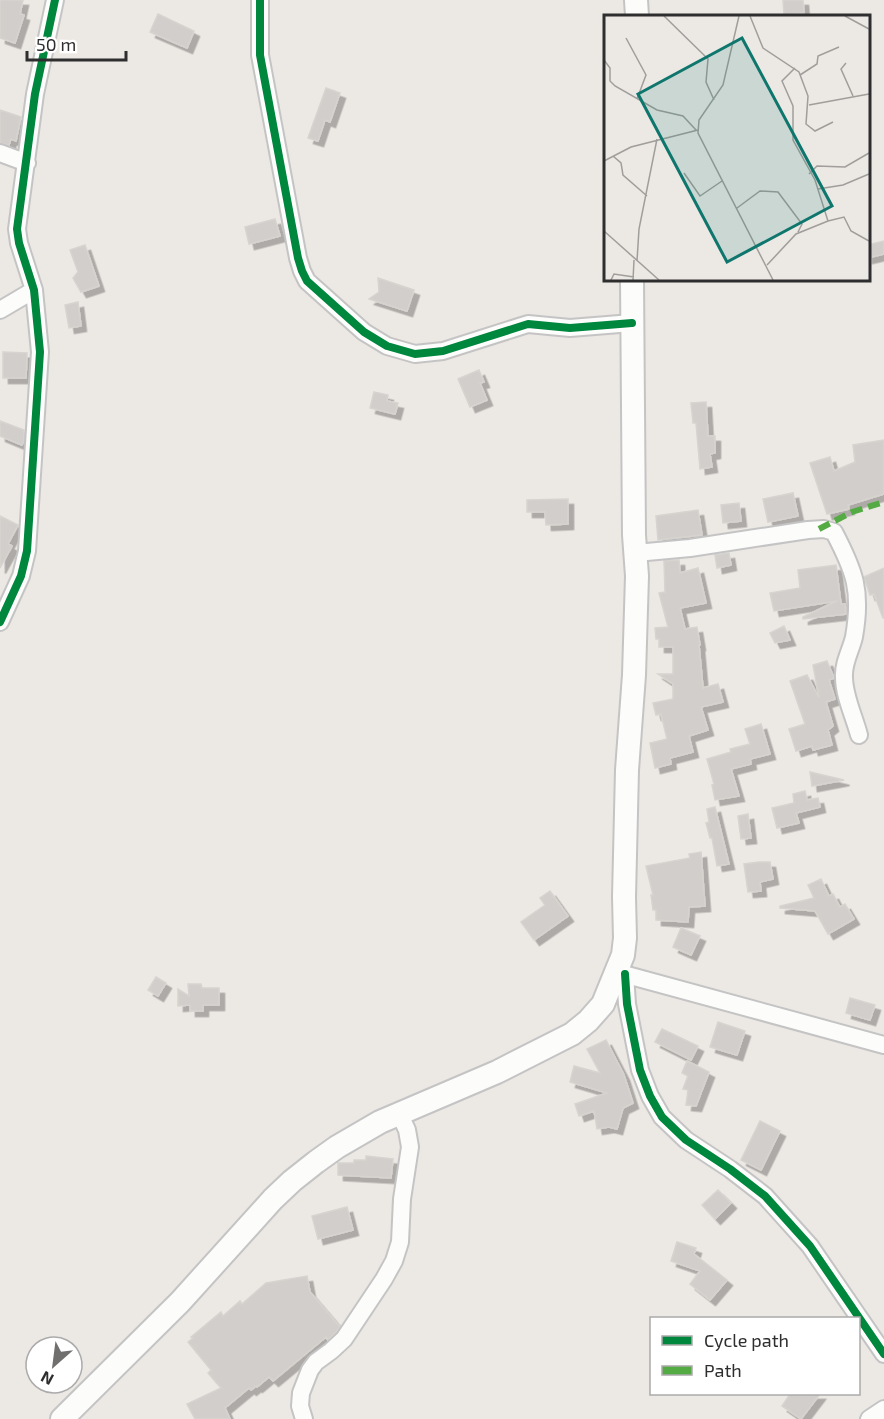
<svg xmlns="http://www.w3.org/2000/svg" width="884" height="1419" viewBox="0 0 884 1419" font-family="'Exo 2',sans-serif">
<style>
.building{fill:#d1cecb;stroke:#d7d4d0;stroke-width:1.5;filter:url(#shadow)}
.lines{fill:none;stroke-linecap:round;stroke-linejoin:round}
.street-casing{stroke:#c5c4c5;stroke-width:20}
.secondary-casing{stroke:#c5c4c5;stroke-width:26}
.street{stroke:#fcfcfb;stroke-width:16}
.secondary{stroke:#fcfcfb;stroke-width:22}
.quiet{stroke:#54ab44;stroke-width:6;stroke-dasharray:12 6;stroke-linecap:butt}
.cycleway-casing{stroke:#fff;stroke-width:11}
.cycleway{stroke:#00873e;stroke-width:8}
.inset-road{fill:none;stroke:#a09e9b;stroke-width:1.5}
.view{fill:#0f766e;fill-opacity:0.15;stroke:#0f766e;stroke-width:3}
.inset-edge{fill:none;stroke:#2e2e2e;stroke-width:3}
</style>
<defs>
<filter id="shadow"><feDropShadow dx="5.5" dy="5.5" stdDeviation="0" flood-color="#0004"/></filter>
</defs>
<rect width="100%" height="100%" fill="#ece8e4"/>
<!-- building -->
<path class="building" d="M0 0H23L20 14 24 15 15 43 0 38Z
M783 0H803L804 13 784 15Z
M158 14 194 31 187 48 150 32Z
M326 88 340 93 330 122 325 120 318 141 308 138Z
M0 110 21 117 16 141 11 139 9 145 0 143Z
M275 219 280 236 249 244 245 227Z
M884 241V254L867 258V245Z
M85 245 99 286 81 292 73 278 78 272 70 250Z
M378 278 414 290 407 311 369 299 379 292Z
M78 302 81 326 69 328 65 305Z
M3 352 27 353 26 378H3Z
M479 370 484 382 480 383 487 400 470 407 458 379Z
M374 392 388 395 387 401 398 403 395 414 370 408Z
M706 402 708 436H715V453L710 454 712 467 700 469 696 423H693L691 403Z
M0 421 24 430V440L22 445 0 436Z
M884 440V494L848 505 849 509 827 514 810 463 830 457 834 471 855 462 853 445Z
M793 493 798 516 768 522 763 499Z
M568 499V524L546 525 545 512H527V500Z
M739 503 741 521 723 523 721 505Z
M698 510 702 535 658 540 656 516Z
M0 516 18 525 8 544 12 546 0 568Z
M729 553 731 565 717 568 715 555Z
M679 560 680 573 698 568 706 603 680 608 685 629 697 627 700 645H699L703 688 718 684 723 702 701 707 708 730 689 736 693 752 670 758 671 764 655 768 650 743 667 739 661 714 656 715 653 703 673 699V684L658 674H673V647H659V639H656L655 628 668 627 659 593 665 592 664 561Z
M836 565 841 604H845L846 614 803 619V617L837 601 774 611 770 593 800 588 798 570Z
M884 568V618H883L874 594 870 595 864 577Z
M784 626 790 640 775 643 770 633Z
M827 661 834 678 829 680 835 699 826 702 833 726 828 730 832 745 813 750 812 746 796 751 789 729 805 724 790 681 807 675 819 698 813 665Z
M761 724 770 754 750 759 751 764 731 769 739 796 715 800 712 785 714 784 707 759 731 752 730 749 750 744 745 729Z
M810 772 844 780 812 786Z
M805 791 807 800 818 798 820 807 796 813 799 823 777 828 772 808 794 803 793 794Z
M715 807 729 864 717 866 712 838H710L706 823 709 822 707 809Z
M748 814 751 838 741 839 738 816Z
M701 852 705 906 689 907 688 922 656 920V910H653L651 895H653L646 866 690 858 689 854Z
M759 862H770L773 879 760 882 761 891 748 892 744 864Z
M821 879 829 896 833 894 840 907 845 904 854 919 828 934 815 911 780 908V906L814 898 808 885Z
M550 891 568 916 534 940 521 922 545 905 540 898Z
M681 928 700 936 691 955 673 947Z
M156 977 166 983 158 996 148 990Z
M188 984H201L202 988H219V1005H203V1011H190V1005L178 1006V989L189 996Z
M850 998 875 1005 870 1020 846 1013Z
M718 1022 745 1031 737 1055 710 1047Z
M662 1029 698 1046 691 1060 655 1042Z
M606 1040 624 1075 633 1103 623 1108 617 1129 609 1127 597 1129 594 1111 579 1116 575 1104 607 1093 570 1082 574 1066 600 1073 587 1049Z
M687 1061 709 1072 696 1106 686 1105 688 1090 683 1089 688 1076 682 1073Z
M760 1121 780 1131 761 1170 741 1160Z
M366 1156 393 1159 391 1178 338 1175V1163H354V1160H366Z
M718 1190 731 1203 715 1219 702 1205Z
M347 1207 353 1230 318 1239 312 1216Z
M677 1242 696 1248 694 1254 727 1280 710 1300 690 1284 700 1271 671 1261Z
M307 1276 310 1292 340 1327 336 1332 328 1340 326 1337 273 1381 269 1377 257 1387 256 1386 251 1390 249 1388 225 1408 230 1419H195L187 1404 221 1388 208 1373 211 1370 188 1342 193 1338 191 1337 221 1312 223 1316 240 1301 242 1304 266 1283Z
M790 1394H820L801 1419 782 1406Z"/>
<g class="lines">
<defs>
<path id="street" d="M260 0V55L298 258 302 271 307 281 364 332 387 346 415 354 443 351 528 324 570 328 632 323
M0 153 27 163
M0 310 34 290
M636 553 690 548 808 530 824 529 834 532C855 572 862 591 854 637 851 650 843 663 844 677 844 696 854 716 859 735
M0 622 21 576 27 551 40 352 34 290 19 243 17 229 35 94 55 0
M616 972 884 1045
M625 974 627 1004 640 1070 650 1096 662 1117 686 1140 730 1169 765 1196 810 1246 884 1354
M304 1419 300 1406 301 1393 310 1370 316 1362 331 1351 344 1339 384 1279 394 1261 400 1242 402 1199 410 1147 407 1130 399 1113
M869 1419 884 1409"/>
<path id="secondary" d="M636 0 637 16
M62 1419 180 1302 273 1199 292 1181 316 1162 337 1147 380 1122 497 1072 572 1034 588 1021 603 1004 623 955 625 938 624 897 627 770 634 675 637 576 634 535 632 279"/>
</defs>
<!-- street casing -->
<use href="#street" class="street-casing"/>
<!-- secondary casing -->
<use href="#secondary" class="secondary-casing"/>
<!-- street -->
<use href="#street" class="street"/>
<!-- secondary -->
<use href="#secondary" class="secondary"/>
<!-- quiet -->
<path class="quiet" d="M819 529 852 512 884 502"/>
<defs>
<path id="cycleway" d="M260 0V55L298 258 302 271 307 281 364 332 387 346 415 354 443 351 528 324 570 328 632 323
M0 622 21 576 27 551 40 352 34 290 19 243 17 229 35 94 55 0
M625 974 627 1004 640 1070 650 1096 662 1117 686 1140 730 1169 765 1196 810 1246 884 1354"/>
</defs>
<!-- cycleway casing -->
<use href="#cycleway" class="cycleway-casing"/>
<!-- cycleway -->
<use href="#cycleway" class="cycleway"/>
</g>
<!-- overview -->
<g transform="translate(604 15)">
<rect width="266" height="266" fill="#ece8e4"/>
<path class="inset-road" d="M60 1 104 44 102 67 110 85M135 1 119 70 95 105 94 118 169 265M146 1 159 33 195 57 204 81 202 109 211 116 229 107M241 1 265 14M22 23 42 60 33 84M0 45 6 53V66L11 71 53 95 79 101 92 115M242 48 237 54 249 81M196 60 213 49 214 41 235 32M205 90 265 79M9 141 17 148 19 160 43 181M0 146 27 132 94 115M80 158 96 181 118 166M205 159 213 151 241 152 265 138M214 174 239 170 265 159M133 193 156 176 174 177 198 209 194 217M224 206 240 202 247 216 265 226M0 216 55 265M33 246 35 214 53 124M163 250 192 219 224 206 211 165 189 125V91L178 66 191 53M7 265 10 259 30 262M29 265 30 245"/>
<path class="view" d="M138 23 228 191 123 247 34 79Z"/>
<rect width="266" height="266" class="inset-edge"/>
</g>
<!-- legend -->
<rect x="650" y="1317" width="210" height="78" fill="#ffffff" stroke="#ababab" stroke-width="1.5"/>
<rect x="662" y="1336" width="30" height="9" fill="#00873e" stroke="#ababab" stroke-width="1.5"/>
<text x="704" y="1347" font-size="18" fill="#2e2e2e">Cycle path</text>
<rect x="662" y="1366" width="30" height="9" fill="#54ab44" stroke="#ababab" stroke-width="1.5"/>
<text x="704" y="1377" font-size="18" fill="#2e2e2e">Path</text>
<!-- north arrow -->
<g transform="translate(54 1365) rotate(208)"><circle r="28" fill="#ffffff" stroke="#ababab" stroke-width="1.5"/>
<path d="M0-4.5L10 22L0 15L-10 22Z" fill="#706f6e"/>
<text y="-9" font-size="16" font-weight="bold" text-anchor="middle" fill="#2e2e2e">N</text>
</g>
<!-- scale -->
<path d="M27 51v9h99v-9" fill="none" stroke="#2e2e2e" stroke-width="3"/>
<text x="36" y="51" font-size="18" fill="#2e2e2e" stroke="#ffffff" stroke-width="4.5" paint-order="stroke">50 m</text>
</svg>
